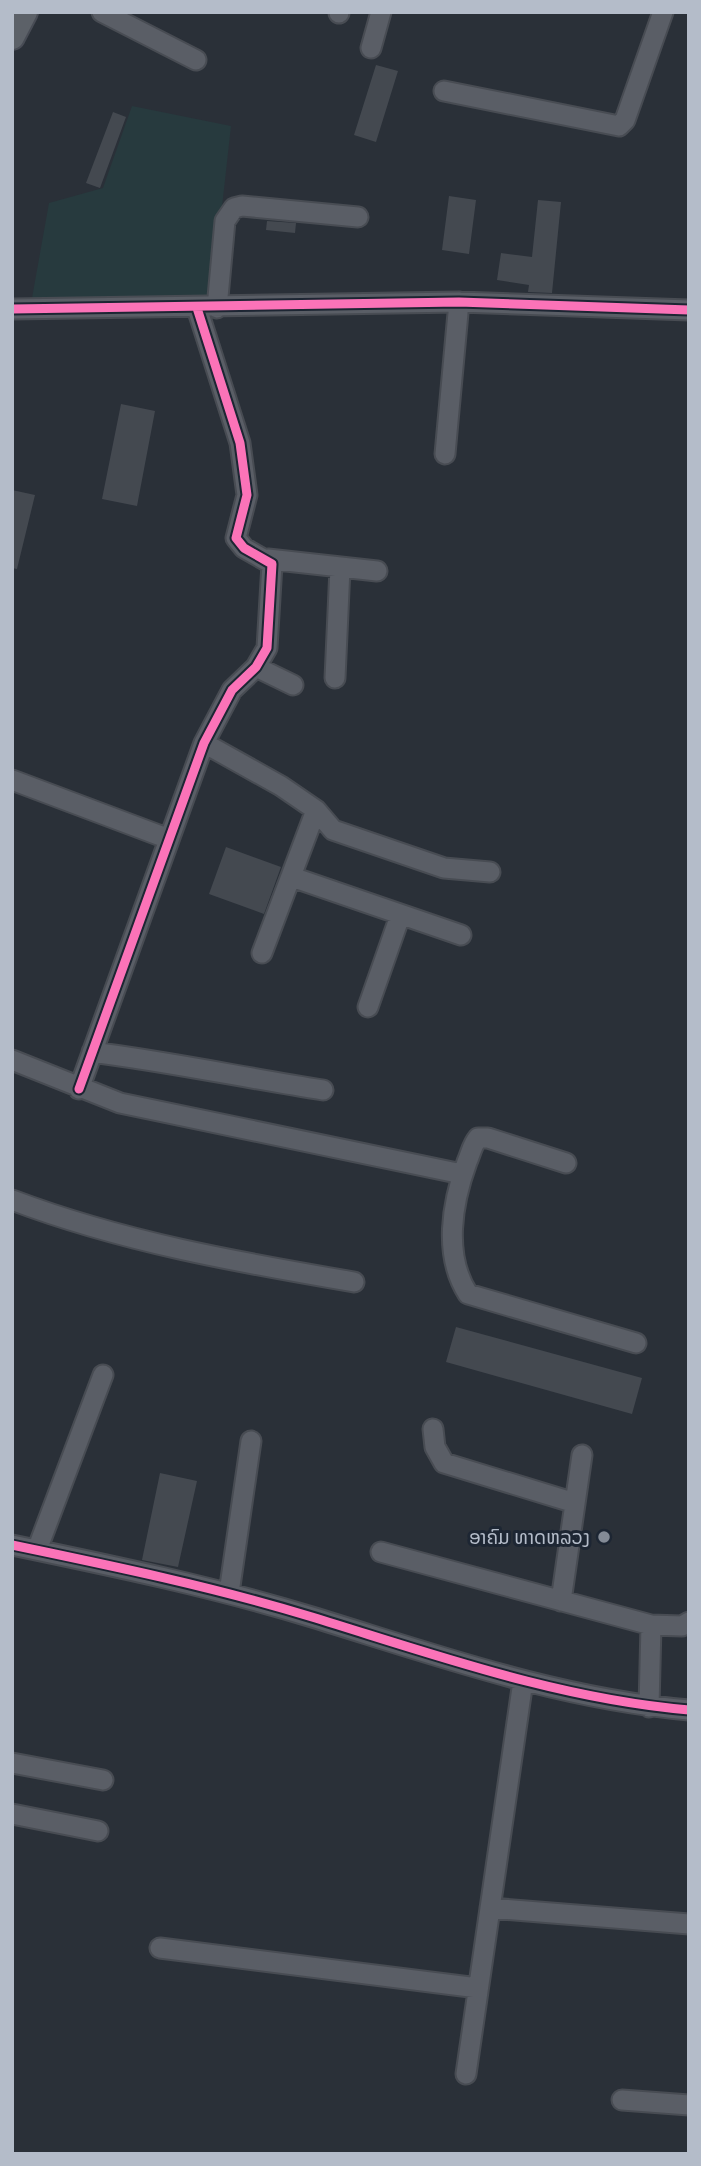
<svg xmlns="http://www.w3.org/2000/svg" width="701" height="2166" viewBox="0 0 701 2166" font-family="Ubuntu,'Noto Sans Lao',sans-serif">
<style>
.green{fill:#273a3e}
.building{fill:#444950}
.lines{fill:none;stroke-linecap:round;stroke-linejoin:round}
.minor-casing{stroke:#484c53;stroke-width:23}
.major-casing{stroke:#484c55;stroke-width:28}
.minor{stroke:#5a5e66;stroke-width:19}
.major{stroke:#5c6168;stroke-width:24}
.cycleway-casing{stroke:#1d2633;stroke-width:13}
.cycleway{stroke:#fb73b8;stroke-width:9}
.poi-dot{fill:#848b96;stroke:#1d2633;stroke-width:2.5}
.labels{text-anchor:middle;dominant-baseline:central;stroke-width:6;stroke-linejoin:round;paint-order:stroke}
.poi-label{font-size:19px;fill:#b4bcc9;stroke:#1d2633;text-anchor:end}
</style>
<rect width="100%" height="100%" fill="#2a3038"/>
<!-- green -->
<path class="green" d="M132 106 231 126 212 297 32 298 49 203 103 188Z"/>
<!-- building -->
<path class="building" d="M376 65 398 71 376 142 354 135Z
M113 112 126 117 100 188 86 183Z
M449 196 476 200 469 254 442 250Z
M538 200 561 202 552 293 528 292 529 285 497 280 501 253 532 257Z
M267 221 296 223 295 233 266 230Z
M121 404 155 411 137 506 102 499Z
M12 490 35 495 17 569 12 568Z
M226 847 281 867 264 914 209 894Z
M456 1327 642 1378 632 1414 446 1362Z
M160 1473 197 1481 178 1567 142 1560Z"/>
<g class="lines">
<defs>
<path id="minor" d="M102 12 196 60
M339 13V12
M371 48 381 12
M444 91 619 126 625 120 663 12
M217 308 225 221 234 208 242 206 358 217
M12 309 459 302 689 310
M445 454 459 302
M268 559 377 571
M256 667 293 685
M335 678 340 568
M204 743 281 786 316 810 333 830 444 868 490 872
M12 780 169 839
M292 877 461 935
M262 953 316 810
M368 1007 400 916
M92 1052C170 1062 246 1078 323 1090
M12 1060 120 1103 457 1173 462 1172
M79 1089 204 743 232 690 256 667 267 648 272 564 244 548 236 538 247 495 240 443 197 308
M566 1163 488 1138H478C472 1145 471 1153 467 1162 452 1203 443 1255 468 1294L636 1343
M12 1200C123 1242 237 1262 354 1282
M433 1429 435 1447 444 1463 575 1503
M12 1545C113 1566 214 1587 312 1617 436 1655 559 1699 689 1710
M37 1550 103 1375
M381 1552 651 1625 682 1626 689 1622
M229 1593 251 1441
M561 1601 582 1455
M649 1707 651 1625
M12 1763 103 1780
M12 1814 98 1831
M490 1908 689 1924
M160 1948 478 1988
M466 2074 523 1681
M622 2100 689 2105"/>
<path id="major" d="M12 37 25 12"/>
</defs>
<!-- minor casing -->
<use href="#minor" class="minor-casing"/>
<!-- major casing -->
<use href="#major" class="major-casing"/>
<!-- minor -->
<use href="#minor" class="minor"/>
<!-- major -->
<use href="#major" class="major"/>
<defs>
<path id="cycleway" d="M12 309 459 302 689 310
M79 1089 204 743 232 690 256 667 267 648 272 564 244 548 236 538 247 495 240 443 197 308
M12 1545C113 1566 214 1587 312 1617 436 1655 559 1699 689 1710"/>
</defs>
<!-- cycleway casing -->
<use href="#cycleway" class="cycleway-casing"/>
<!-- cycleway -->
<use href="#cycleway" class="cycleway"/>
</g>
<!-- markers -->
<circle class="poi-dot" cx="604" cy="1537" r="7"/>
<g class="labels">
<!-- poi labels -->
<g class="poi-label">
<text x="590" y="1537">ອາຄົມ ທາດຫລວງ</text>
</g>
</g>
<!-- border -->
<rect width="701" height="2166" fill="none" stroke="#b4bcc9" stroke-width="28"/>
</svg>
